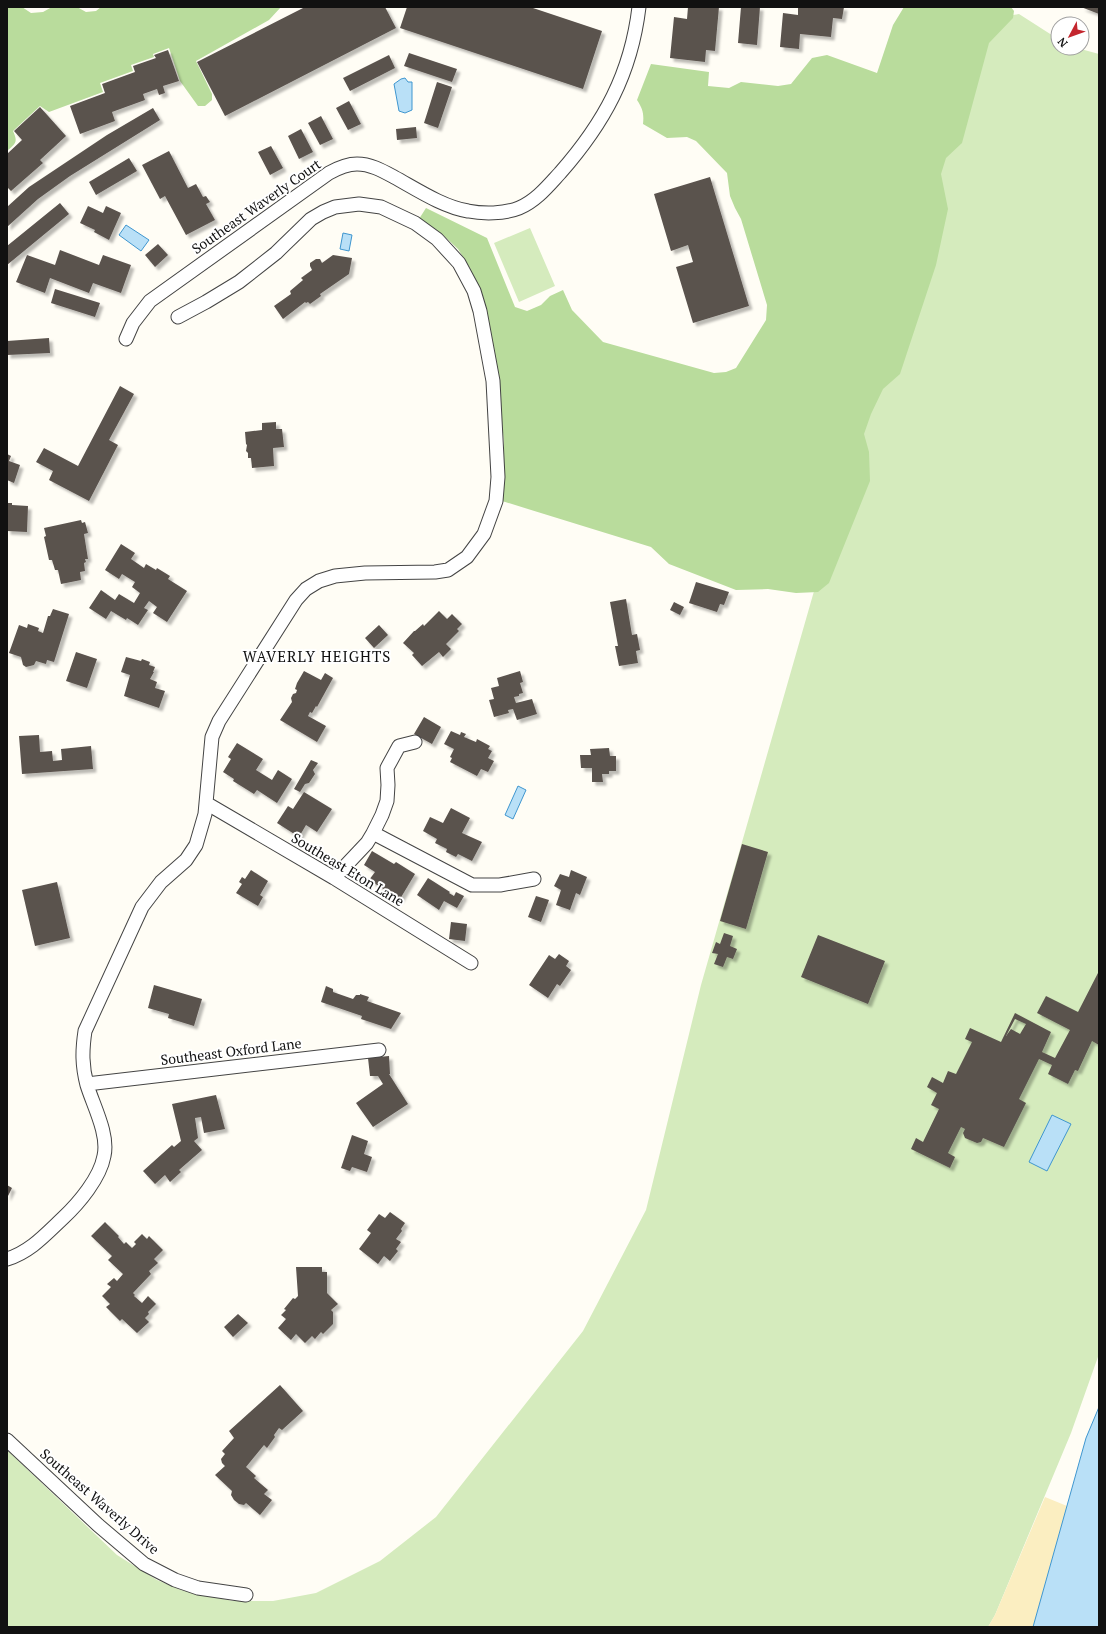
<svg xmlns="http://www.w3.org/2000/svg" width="1106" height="1634" viewBox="0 0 1106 1634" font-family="'PT Serif',serif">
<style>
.green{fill:#d5ebbd}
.forest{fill:#b9dc9c}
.sand{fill:#fbeec1}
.water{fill:#b9e0f7;stroke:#3f96cf}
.building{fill:#5a524d;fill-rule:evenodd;filter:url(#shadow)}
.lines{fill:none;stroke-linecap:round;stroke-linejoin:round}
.minor-casing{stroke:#444;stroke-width:15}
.minor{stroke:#fff;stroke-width:13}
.labels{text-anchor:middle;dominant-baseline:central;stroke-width:4;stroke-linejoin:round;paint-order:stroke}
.street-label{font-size:14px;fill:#111;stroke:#fff}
.neighbourhood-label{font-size:15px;letter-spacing:1px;fill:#111;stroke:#fff}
</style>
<defs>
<filter id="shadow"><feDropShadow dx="3.5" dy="3.5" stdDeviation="1" flood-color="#0004"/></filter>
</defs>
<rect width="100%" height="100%" fill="#fffdf5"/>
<!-- green -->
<path class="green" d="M1019 14 1058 39V48H1077L1099 54V1354L1071 1433 995 1615 988 1627H7V1450L117 1555 157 1580 181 1590 233 1601H273L316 1593 380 1561 436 1517 583 1331 646 1210 701 985 971 44 993 18Z
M530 228 555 286 519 302 494 243Z"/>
<!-- forest -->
<path class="forest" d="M7 7H22L31 13 43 12 52 7H77L86 12 96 11 101 7H281L269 20 196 61 212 94V100L205 106H198L180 81 169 48 153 54 154 57 131 65 133 71 100 83 103 92 49 112 40 106 13 131C18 142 16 143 7 151Z
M904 7H1011L1014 11 1013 18 989 43 962 143 946 158 941 174 948 209 936 265 900 374 883 389 871 414 864 434 869 452 870 481 829 583 818 592 796 593 768 589 736 590 669 564 651 547 502 501 504 443 498 380 476 286 470 268 458 249 442 234 419 219 426 208 487 238 515 307 527 311 541 305 550 296 563 290 572 310 603 342 714 373 726 372 736 368 766 320 767 305 741 219 735 208 730 196 727 173 696 141 687 137 667 138 643 124C644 114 643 109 637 100L651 64 709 72 708 86 729 88 741 82 778 86 791 84 812 58 827 55 877 73 893 25Z"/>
<!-- sand -->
<path class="sand" d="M1045 1497 1067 1506 1033 1627H988L995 1615Z"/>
<!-- water -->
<path class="water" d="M405 78 408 82H412V110L405 113 399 111 394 84 401 79Z
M126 225 149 240 141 251 119 235Z
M343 233 352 235 349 251 340 249Z
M518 786 526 790 513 819 505 815Z
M1052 1115 1071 1124 1047 1171 1029 1162Z
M1099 1407V1627H1033L1086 1438Z"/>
<!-- building -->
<path class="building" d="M305 7H385L396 28 225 116 197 62Z
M407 7H530L602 31 583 89 400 28Z
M688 7H719L715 51 706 50 705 62 670 58 674 17 687 19Z
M741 7H760L757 45 738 43Z
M798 7H844L842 19 833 18 831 37 800 34 799 49 780 47 783 13 798 15Z
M1081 7H1099V14Z
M168 50 179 81 163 86 165 93 159 95 157 89 143 94 145 100 112 112 115 121 80 134 70 106 105 93 102 84 135 72 133 66 156 58 154 55Z
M409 53 457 69 452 82 404 66Z
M389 55 395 68 350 91 343 78Z
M437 82 452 87 438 128 424 123Z
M349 101 361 124 348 130 336 108Z
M40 107 66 136 40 160 43 163 11 191 7 187V154L22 140 14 131Z
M153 108 160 120 70 176 38 199 7 227V207L29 187 107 135Z
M321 116 333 139 320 145 308 123Z
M416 127 417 138 397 140 396 129Z
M301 129 313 152 299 159 288 136Z
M271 146 283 168 270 175 258 152Z
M169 151 188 188 196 184 203 197 206 196 210 202 206 204 215 220 186 235 165 196 160 199 142 165Z
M129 158 137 171 96 195 89 182Z
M710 177 749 306 693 323 676 267 693 262 688 245 671 251 654 194Z
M60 203 69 214 7 265V246Z
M88 206 103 213 106 206 121 213 109 240 94 232 95 230 80 223Z
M158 244 168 255 155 267 145 255Z
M60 250 99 265 103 255 131 265 121 293 93 283 89 293 50 278 45 293 16 282 27 255 55 265Z
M333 255 352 258 349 274 320 294 321 296 310 304 308 302 306 303 305 302 283 319 274 306 291 294 290 291 303 280 301 278 312 270 310 266V263L316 259H320L322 263Z
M55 289 100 303 95 317 51 303Z
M49 338 50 353 7 355V341Z
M120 386 134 394 109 440 118 445 89 501 49 480 53 471 36 462 44 448 78 466Z
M276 422V429H282L284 447 273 448 274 466 252 468 251 458H248V453L246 451 247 445 246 444 245 432 262 430V423Z
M7 454 11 456 9 461 20 465 14 483 7 480Z
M7 503H12V505L28 506 27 532 7 531Z
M81 520 82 523 85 522 88 533 84 534 88 559H85L86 562 84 563 85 571 80 572 81 580 61 584 58 570H55L52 560H49L44 537 46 536 44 528Z
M121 544 135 553 131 559 144 568 146 564 156 570 157 568 170 576 168 579 187 591 167 622 153 613 157 607 149 601 144 608 148 610 138 625 127 618 126 620 111 611 106 619 89 608 101 590 115 600 119 594 134 603 140 593 132 587 135 582 122 574 119 579 105 570Z
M696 582 729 592 724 605 720 604 717 612 689 603Z
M626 599 632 635 637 634 640 650 636 651 638 663 619 666 615 646H618L610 602Z
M674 602 684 607 680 615 670 610Z
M53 609 69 614 54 662 47 660 46 664 36 661 34 665 26 667 23 665 21 657 9 653 19 625 27 628 28 624 39 628 38 631 43 633 48 616H50Z
M439 611 447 619 452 614 462 624 457 629 459 631 446 644 451 649 443 657 439 652 422 666 412 655 414 653 403 643 414 631H415L423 624 424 626Z
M379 625 388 635 374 648 365 638Z
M76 652 97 659 87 688 66 681Z
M126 657 141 661 142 659 150 662 149 665 155 667 153 672H154L150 679 157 682 155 688 165 691 159 708 124 696 130 675 121 672Z
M304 671 321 680 325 673 333 678 317 707 316 706 312 713 310 712 308 716 326 726 317 742 280 720 292 702 291 698 293 694 296 693 297 690 295 689 297 683Z
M520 671 523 682 520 683 523 693 519 694V696L514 697 516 703 532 699 537 714 517 720 513 709 508 710 509 713 494 717 489 700 494 699 491 688 499 686 497 678Z
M424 717 441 727 432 744 414 734Z
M451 731 460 735 461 732 466 734 464 737 476 742 477 739 490 746 488 749 492 751 488 758 494 761 488 772 481 769 477 776 450 762 452 758 450 757 454 749 444 744Z
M39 735 40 752 52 751 53 761 62 760 61 749 91 746 93 769 22 774 19 736Z
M237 743 263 759 256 770 272 780 278 770 292 779 277 803 257 790 254 794 233 781 234 779 223 772 231 759 228 757Z
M609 748 610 756H616V771H609V774H602L603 782H592V768H581L580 755H591L590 749Z
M311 760 318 763 313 770 315 774 309 783 305 784 300 792 294 789Z
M304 792 332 809 317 832 306 825 299 837 277 823 288 806 293 809Z
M451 808 470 818 462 833 482 842 472 861 458 854 456 857 446 852 447 849 435 843 437 839 423 831 430 817 443 823Z
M742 844 768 852 746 929 720 921Z
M372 851 394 864 396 862 415 874 400 899 369 880 375 872 364 865Z
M251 870 268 881 260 895 263 897 258 906 236 893 242 884 239 882 242 877 245 879Z
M571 870 587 877 580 895 576 893 570 910 556 905 561 890 554 886 560 874 569 877Z
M428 878 450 892 449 893 454 896 456 892 464 896 457 908 444 901 439 910 417 895Z
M57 882 70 938 35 946 22 890Z
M536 896 549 900 541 922 528 917Z
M451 922 467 924 465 941 449 939Z
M724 933 733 936 730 946 737 949 733 959 727 957 723 967 714 964 718 954 712 953 716 942 720 944Z
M818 935 885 961 868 1004 801 977Z
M559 954 569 961 566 966 571 970 560 986 557 984 548 998 529 985 549 955 555 959Z
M1099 971V1045L1092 1041 1078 1071 1075 1070 1068 1084 1048 1074 1052 1065 1039 1059 1019 1099 1026 1103 1004 1147 983 1138 981 1142 977 1143 965 1138 963 1133 965 1129 961 1127 948 1153 955 1157 950 1168 911 1149 916 1138 923 1142 939 1109 931 1105 937 1093 927 1087 932 1077 943 1083 948 1071 956 1074 972 1042 965 1039 970 1028 1001 1042 1015 1013 1051 1032 1042 1052 1055 1058 1070 1030 1037 1013 1046 996 1078 1012ZM1015 1019 1026 1024 1020 1034 1011 1029 1006 1036Z
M154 985 202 999 194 1026 168 1018 169 1014 148 1008Z
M326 986 333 989V992L353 999 356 995H360V994L369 997 367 1001 401 1013 391 1029 361 1019 362 1016 321 1002Z
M389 1056 390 1074H389L408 1104 373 1127 356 1103 383 1084 378 1076H370L368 1058Z
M216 1095 225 1129 204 1133 201 1117 195 1118 198 1138 194 1141 202 1150 179 1170 181 1172 170 1182 165 1175 155 1184 143 1171 172 1145 174 1147 181 1141 172 1104Z
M352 1135 368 1141 364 1154 372 1157 367 1172 352 1167 350 1171 341 1168Z
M7 1185 12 1188 7 1198Z
M390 1212 405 1223 401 1229 402 1231 396 1239 401 1242 396 1249 398 1251 390 1261 384 1256 378 1264 359 1249 371 1233 367 1230 379 1214 385 1218Z
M105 1222 119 1236 118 1237 124 1244 126 1242 132 1248 136 1244 134 1242 142 1234 147 1239 149 1236 163 1250 154 1259 158 1263 149 1271 151 1274 133 1293 135 1295 134 1296 142 1303 148 1296 156 1304 148 1312 149 1314 145 1318 149 1322 137 1333 122 1319 120 1321 106 1307 110 1304 102 1296 111 1287 107 1284 114 1278 117 1281 123 1274 108 1260 112 1256 91 1236Z
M296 1267H322V1272H327V1293L338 1304 331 1310 333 1312V1324L323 1334 321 1332 315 1339 312 1336 305 1343 296 1334 291 1340 278 1328 286 1319 281 1315 286 1310 284 1309 293 1298 295 1299 298 1296Z
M238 1314 248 1323 233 1337 224 1327Z
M280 1385 303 1411 282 1430 279 1428 274 1435 275 1437 267 1448 264 1445 246 1467 256 1476 254 1478 268 1490 264 1494 272 1500 260 1515 246 1503 244 1505 239 1504 234 1500 231 1495 232 1491 215 1475 225 1466 222 1463 221 1459 225 1454 222 1451 234 1438 229 1431Z"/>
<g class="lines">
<defs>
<path id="minor" d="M126 339 133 323 150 301 329 173C338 168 347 164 357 164 371 164 383 171 394 177 416 189 443 207 468 211 483 214 504 214 519 208 536 201 548 186 560 173 604 123 631 74 639 7
M206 803 334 878 471 963
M373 833 382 815 387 801 388 785 387 768 399 746 415 742
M334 878 367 843 373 833 472 885H500L534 879
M87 1084 379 1050
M7 1259C30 1252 45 1235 63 1218 79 1203 100 1178 104 1156 109 1134 93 1105 87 1085 82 1066 82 1051 85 1031L142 907 161 882 186 860 196 845 205 814 212 737 219 721 296 600 306 589 319 581 335 576 365 573 435 572 448 570 467 557 484 534 496 501 498 477 493 381 480 311 474 291 459 263 437 239 415 223 381 207 359 204 335 207 323 212 311 219 276 253 239 282 206 302 178 317
M7 1440 98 1525 144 1564 175 1580 198 1588 246 1595"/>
</defs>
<!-- minor casing -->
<use href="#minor" class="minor-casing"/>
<!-- minor -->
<use href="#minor" class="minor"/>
</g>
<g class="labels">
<!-- street labels -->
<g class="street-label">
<text transform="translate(256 206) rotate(-35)">Southeast Waverly Court</text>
<text transform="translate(348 869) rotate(31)">Southeast Eton Lane</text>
<text transform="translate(231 1051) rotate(-7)">Southeast Oxford Lane</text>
<text transform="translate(100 1501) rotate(41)">Southeast Waverly Drive</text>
</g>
<!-- neighbourhood labels -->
<g class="neighbourhood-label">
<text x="317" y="656">WAVERLY HEIGHTS</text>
</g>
</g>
<!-- border -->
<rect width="1106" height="1634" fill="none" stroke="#111111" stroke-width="16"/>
<!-- north arrow -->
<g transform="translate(1070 36) rotate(229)"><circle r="19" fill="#ffffff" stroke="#a0a0a0"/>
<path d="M0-3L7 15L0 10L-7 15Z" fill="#c4262e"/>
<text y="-6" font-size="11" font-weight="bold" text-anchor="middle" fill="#111111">N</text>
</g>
</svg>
